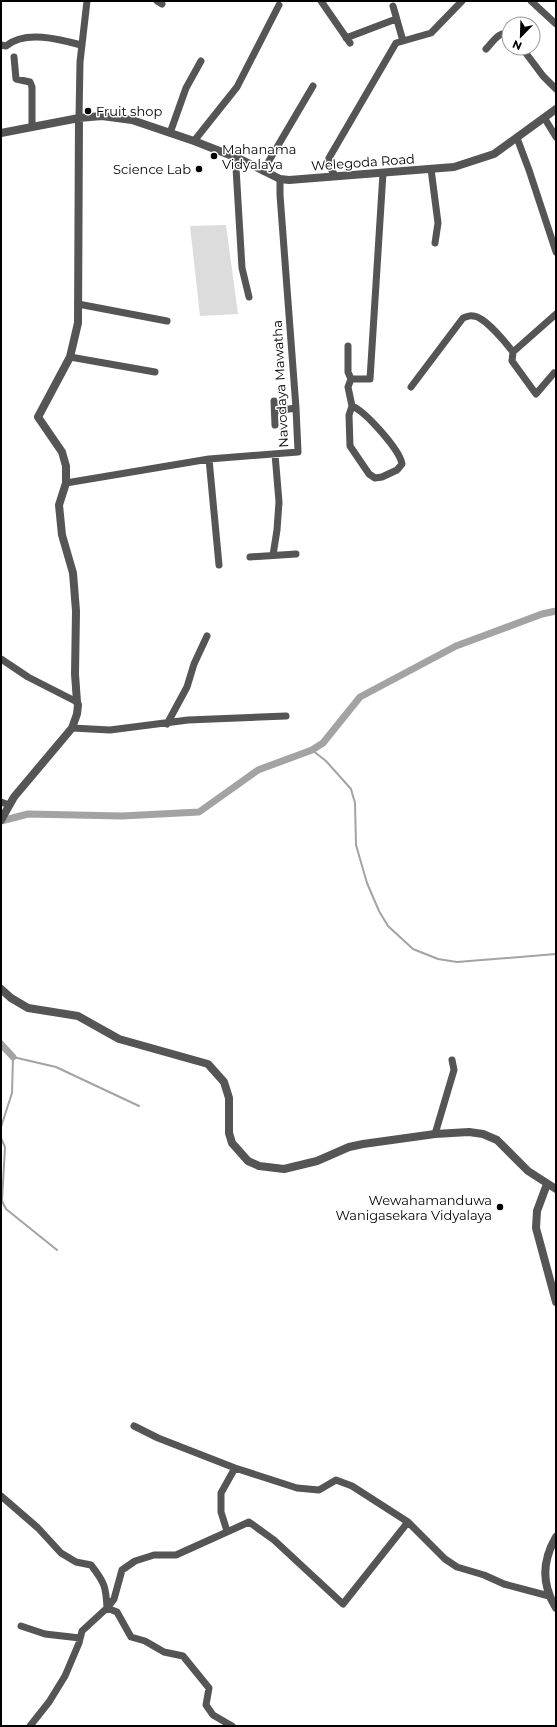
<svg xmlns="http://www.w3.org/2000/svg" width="557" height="1727" viewBox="0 0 557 1727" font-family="Montserrat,sans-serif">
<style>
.green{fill:#dcdcdc}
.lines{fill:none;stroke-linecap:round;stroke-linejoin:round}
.stream{stroke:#a3a3a3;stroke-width:2}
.canal{stroke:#a3a3a3;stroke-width:7}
.minor{stroke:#555;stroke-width:7}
.tertiary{stroke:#555;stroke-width:8}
.poi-dot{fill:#000;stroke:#fff;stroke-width:1.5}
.labels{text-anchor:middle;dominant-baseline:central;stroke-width:3;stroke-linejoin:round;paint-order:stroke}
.poi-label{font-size:13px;fill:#000;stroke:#fff;text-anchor:start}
.street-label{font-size:13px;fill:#000;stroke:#fff}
</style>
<rect width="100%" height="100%" fill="#fff"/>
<!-- green -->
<path class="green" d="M226 225 238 314 200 316 190 226Z"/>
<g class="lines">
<!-- stream -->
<path class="stream" d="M312 750 326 761 351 789 355 803 356 845 367 883 379 911 388 926 413 949 438 959 457 962 556 954
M1 1127 12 1093 13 1057 56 1067 139 1106
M1 1138 5 1147 2 1201 6 1209 57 1250"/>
<!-- canal -->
<path class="canal" d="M1 821 28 814 122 816 199 812 258 770 312 750 323 743 360 697 456 646 542 614 556 611
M1 1044 13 1057"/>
<!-- minor -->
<path class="minor" d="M157 1 162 4
M321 1 350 43
M531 1 556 24
M393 6 403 41
M346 38 396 19
M1 45 6 46C25 30 59 39 81 45
M522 48 543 76 556 89
M486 49C492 43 500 29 509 35
M14 57 16 79 30 82 32 87V127
M79 118 80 62 87 1
M545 119 556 137
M170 133 186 88 201 61
M517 138 529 170 556 252
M194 141 237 87 279 5
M240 159 236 168 242 268 249 297
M431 169 438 223 435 243
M263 171 313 86
M335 176 328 163 329 158 396 43 431 33 462 1
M78 304 167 321
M348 346V372L351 379
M70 357 155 372
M554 373 536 394 512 361 513 352 556 314
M411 387 463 318C466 317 470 315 473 316 484 316 506 343 513 352
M274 401 275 425
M352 406C365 411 400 450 402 464L397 470 382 477 375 478 369 474 350 446 349 415 352 406 348 387 351 379H370L383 173
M275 411 296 408
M209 459 219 565
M66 483 209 459 298 452 296 408 280 195V179
M273 555 277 530 279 502 275 454
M250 557 296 554
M1 659 28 677 77 702
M167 724 187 687 194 664 207 636
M72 728 110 730 188 720 286 716
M1 802 9 805
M435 1134 454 1070 452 1060
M134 1426 158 1438 235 1468 297 1488 319 1490 336 1480 352 1486 408 1522 445 1559 457 1567 484 1575 504 1584 549 1596
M1 1496 38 1528 61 1553 76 1562 91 1565C105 1583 106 1587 107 1608L82 1631 79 1643 65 1676 49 1702 30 1726
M227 1531 221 1512V1493L235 1468
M21 1626 45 1634 80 1638
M232 1726 213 1715 206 1705 209 1688 183 1656 164 1652 145 1641 131 1637 117 1612 107 1608 114 1599 122 1570 135 1561 154 1555H176L249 1522 274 1540 343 1604 408 1522"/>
<!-- tertiary -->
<path class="tertiary" d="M1 133 79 118 102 116 132 120 194 141 240 159 280 179 289 180 454 167 494 154 556 109
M1 820 14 797 72 728 77 714 78 705 77 702 75 674 76 611 73 573 62 535 59 505 66 483V466L62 452 38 417 70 357 78 323 79 118
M1 989 11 998 28 1008 78 1016 119 1039 208 1064 224 1082 229 1098V1133L232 1143 248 1161 259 1166 284 1169 317 1161 349 1147 363 1144 435 1134 469 1132 483 1134 497 1140 528 1171 556 1189
M547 1184 537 1211 536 1228 556 1302
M556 1537C542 1561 541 1584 556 1608"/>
</g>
<!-- markers -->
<g class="poi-dot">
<circle cx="88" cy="111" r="4"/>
<circle cx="214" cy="156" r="4"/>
<circle cx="199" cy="169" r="4"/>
<circle cx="500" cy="1207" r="4"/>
</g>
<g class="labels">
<!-- poi labels -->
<g class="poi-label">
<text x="96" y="111">Fruit shop</text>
<text x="222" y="149">Mahanama<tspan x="222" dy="15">Vidyalaya</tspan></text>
<text x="191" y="169" text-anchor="end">Science Lab</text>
<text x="492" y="1200" text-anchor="end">Wewahamanduwa<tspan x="492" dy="15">Wanigasekara Vidyalaya</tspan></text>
</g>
<!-- street labels -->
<g class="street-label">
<text transform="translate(363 162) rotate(-4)">Welegoda Road</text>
<text transform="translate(280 384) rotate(-93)">Navodaya Mawatha</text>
</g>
</g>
<!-- border -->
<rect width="557" height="1727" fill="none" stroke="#000000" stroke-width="4"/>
<!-- north arrow -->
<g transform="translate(521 36) rotate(203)"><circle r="19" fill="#ffffff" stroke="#999999"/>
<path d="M0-3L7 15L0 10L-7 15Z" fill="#000000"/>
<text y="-6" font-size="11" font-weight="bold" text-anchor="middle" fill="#000000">N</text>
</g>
</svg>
